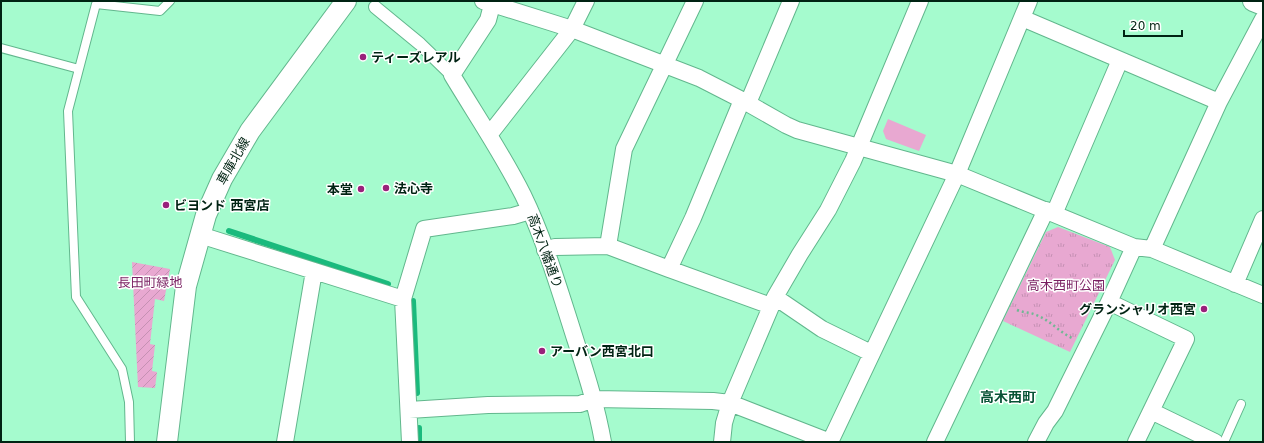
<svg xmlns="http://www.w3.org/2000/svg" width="1264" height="443" viewBox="0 0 1264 443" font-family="'DejaVu Sans','Noto Sans JP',sans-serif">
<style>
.grass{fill:#e8a8d1}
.park{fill:url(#park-tufts)}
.garden{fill:url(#garden-furrows)}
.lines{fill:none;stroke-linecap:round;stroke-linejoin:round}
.stream{stroke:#1aba7d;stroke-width:6}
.service-casing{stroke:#62b78d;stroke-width:10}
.pedestrian-casing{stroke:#62b78d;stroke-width:14}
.minor-casing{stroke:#62b78d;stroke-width:18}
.tertiary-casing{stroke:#62b78d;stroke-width:22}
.path{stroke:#71b794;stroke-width:2.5;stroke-dasharray:2 3;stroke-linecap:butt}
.service{stroke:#fff;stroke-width:8}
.pedestrian{stroke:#fff;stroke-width:12}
.minor{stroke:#fff;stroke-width:16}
.tertiary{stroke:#fff;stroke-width:20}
.poi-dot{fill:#99217b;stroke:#fff;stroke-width:1.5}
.labels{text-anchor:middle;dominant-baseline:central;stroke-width:3;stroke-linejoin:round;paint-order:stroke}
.poi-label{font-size:13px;font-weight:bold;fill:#002313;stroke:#fff;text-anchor:start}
.street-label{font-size:13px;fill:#002313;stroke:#fff}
.park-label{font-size:13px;fill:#791e61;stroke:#fff}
.neighbourhood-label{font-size:14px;font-weight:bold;fill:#075235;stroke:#fff}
</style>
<defs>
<pattern id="park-tufts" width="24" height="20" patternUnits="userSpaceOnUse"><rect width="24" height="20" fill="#e8a8d1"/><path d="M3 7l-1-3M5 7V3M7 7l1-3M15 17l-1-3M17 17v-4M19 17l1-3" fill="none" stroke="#c590b3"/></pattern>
<pattern id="garden-furrows" width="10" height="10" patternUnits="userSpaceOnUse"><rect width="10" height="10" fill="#e8a8d1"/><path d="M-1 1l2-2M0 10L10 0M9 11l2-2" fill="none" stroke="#c590b3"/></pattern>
</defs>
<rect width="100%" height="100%" fill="#a5fbce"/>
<!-- grass -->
<path class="grass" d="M888 119 926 135 919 151 886 139 883 131Z"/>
<!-- park -->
<path class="park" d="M1058 227 1110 247 1115 260 1070 352 1003 321 1046 232Z"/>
<!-- garden -->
<path class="garden" d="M132 262 170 269 164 301 155 299 150 344 155 345 152 371 157 372 155 388 138 387Z"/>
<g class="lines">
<!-- stream -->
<path class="stream" d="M229 231 388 284
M413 301 417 393
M419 428V442"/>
<defs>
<path id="service" d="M1 48 79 69
M130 442 129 402 122 369 76 297 68 111 96 4 160 11 170 1
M1224 442 1241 404"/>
<path id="pedestrian" d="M375 7 420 44 452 75"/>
<path id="minor" d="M483 1 572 29 699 78 742 100 786 125 797 130 957 174 1134 247 1152 249 1263 295
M493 1 488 20 452 75C476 115 502 153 523 195 543 236 557 282 571 326 583 364 596 402 603 442
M1022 18 1219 102
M748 103 791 1
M489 135 572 29 586 1
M1054 214 1120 60
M200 235 403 299
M608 246 624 149 695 1
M1152 249 1219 102 1263 19
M545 250 555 247 608 246 669 269 693 218 742 100
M669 269 771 306
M1235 284 1263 219
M775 297 822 329 871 353
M1109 302 1186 339 1136 442
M409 410 488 405 580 404 594 399 713 401 730 403 830 442
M1151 411 1215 442
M285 442 314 271
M410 442 403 299 424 229 513 216 530 211
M722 442 724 423 730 403 775 297 800 254 828 210 853 161 920 1
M830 442 957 174 1029 1
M935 442 1046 210
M1036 442 1046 423 1055 411 1109 302 1134 247"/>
<path id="tertiary" d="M1253 1 1263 5
M167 442 186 286 206 215 222 179 250 131 346 1"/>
</defs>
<!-- service casing -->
<use href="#service" class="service-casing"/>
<!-- pedestrian casing -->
<use href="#pedestrian" class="pedestrian-casing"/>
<!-- minor casing -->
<use href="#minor" class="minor-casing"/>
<!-- tertiary casing -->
<use href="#tertiary" class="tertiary-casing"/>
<!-- path -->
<path class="path" d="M1017 310C1024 313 1030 312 1036 315 1050 320 1059 332 1072 338"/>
<!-- service -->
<use href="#service" class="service"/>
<!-- pedestrian -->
<use href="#pedestrian" class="pedestrian"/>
<!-- minor -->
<use href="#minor" class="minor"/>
<!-- tertiary -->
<use href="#tertiary" class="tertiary"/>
</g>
<!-- markers -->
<g class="poi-dot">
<circle cx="363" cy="57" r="4"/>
<circle cx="386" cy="188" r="4"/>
<circle cx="361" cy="189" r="4"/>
<circle cx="166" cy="205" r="4"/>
<circle cx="1204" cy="309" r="4"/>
<circle cx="542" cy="351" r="4"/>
</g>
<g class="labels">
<!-- poi labels -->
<g class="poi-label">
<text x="371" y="57">ティーズレアル</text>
<text x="394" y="188">法心寺</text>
<text x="353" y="189" text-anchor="end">本堂</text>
<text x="174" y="205">ビヨンド 西宮店</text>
<text x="1196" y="309" text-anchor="end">グランシャリオ西宮</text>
<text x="550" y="351">アーバン西宮北口</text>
</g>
<!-- street labels -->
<g class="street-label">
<text transform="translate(233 161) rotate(-60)">車庫北線</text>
<text transform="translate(545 251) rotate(70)">高木八幡通り</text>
</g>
<!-- park labels -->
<g class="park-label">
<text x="150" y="282">長田町緑地</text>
<text x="1066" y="285">高木西町公園</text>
</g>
<!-- neighbourhood labels -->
<g class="neighbourhood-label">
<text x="1008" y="397">高木西町</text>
</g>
</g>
<!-- border -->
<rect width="1264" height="443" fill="none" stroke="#002313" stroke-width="4"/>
<!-- scale -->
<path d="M1124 30v6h58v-6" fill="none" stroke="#002313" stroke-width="2"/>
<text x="1130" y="30" font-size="12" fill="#002313" stroke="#ffffff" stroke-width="3" paint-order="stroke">20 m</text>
</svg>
